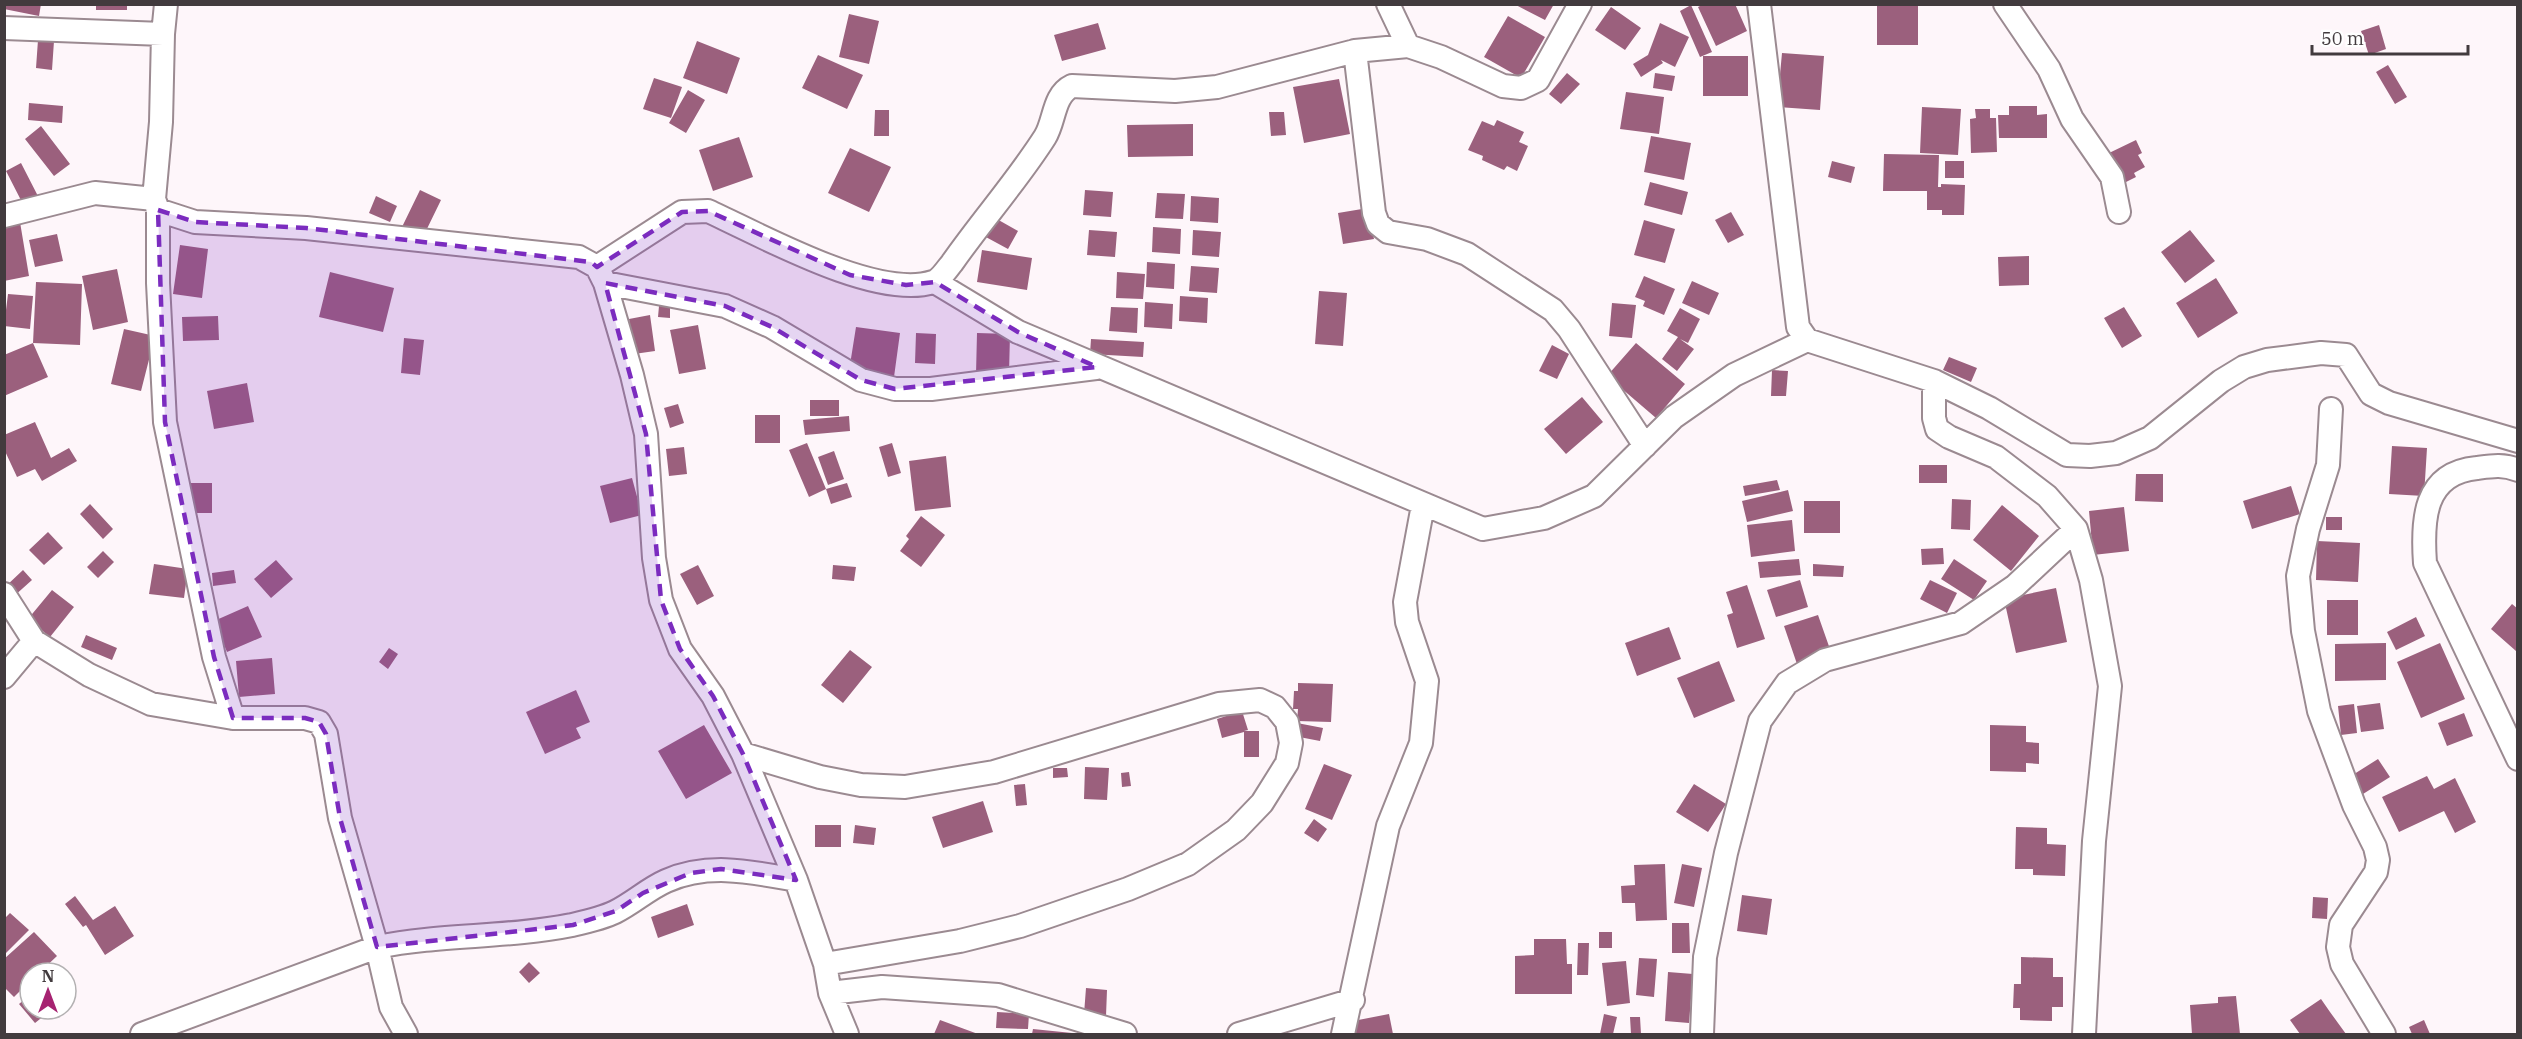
<svg xmlns="http://www.w3.org/2000/svg" width="2522" height="1039" viewBox="0 0 2522 1039" font-family="'IBM Plex Serif',serif">
<style>
.building{fill:#9b607d}
.lines{fill:none;stroke-linecap:round;stroke-linejoin:round}
.street-casing{stroke:#9b8a91;stroke-width:26}
.street{stroke:#fff;stroke-width:22}
.marked{fill:#7b2cbf;fill-opacity:0.2;stroke:#7b2cbf;stroke-width:4.5;stroke-dasharray:12 8;stroke-linejoin:round}
</style>
<rect width="100%" height="100%" fill="#fef6fa"/>
<!-- building -->
<path class="building" d="M4 4H41L39 16 4 9Z
M96 4H127V10H96Z
M1514 4H1554L1545 20Z
M1704 4H1735L1747 31 1716 46 1698 7Z
M1877 4H1918V45H1877Z
M1691 5 1712 52 1700 57 1680 11Z
M1611 7 1641 28 1625 50 1595 30Z
M849 14 879 21 869 64 839 57Z
M1508 16 1545 37 1521 78 1484 57Z
M1098 23 1106 49 1062 61 1054 35Z
M1660 23 1689 37 1675 67 1661 60 1663 63 1641 77 1633 64 1648 55Z
M2379 25 2386 49 2369 55 2361 31Z
M38 40 54 41 52 70 36 68Z
M697 41 740 58 727 94 683 78Z
M1782 53 1824 56 1820 110 1777 107Z
M818 55 863 75 847 109 802 88Z
M1703 56H1748V96H1703Z
M2388 65 2407 97 2395 104 2376 72Z
M1567 73 1580 84 1561 104 1549 94Z
M1655 73 1675 76 1672 91 1653 88Z
M654 78 682 87 671 118 643 109Z
M1339 79 1350 134 1304 143 1293 87Z
M688 90 705 100 686 133 669 123Z
M1626 92 1664 97 1659 134 1620 129Z
M29 103 63 106 62 123 28 120Z
M2009 106H2037V115L2047 114V138H1999L1998 115H2009Z
M1922 107 1961 109 1958 155 1920 153Z
M1975 109H1990V118H1996L1997 152 1971 153 1970 119 1976 118Z
M875 110H889V136H874Z
M1269 112H1284L1286 135 1271 136Z
M1497 120 1524 132 1519 142 1528 146 1517 171 1507 166 1504 170 1482 160 1483 156 1468 150 1482 121 1494 126Z
M1193 124V156L1128 157 1127 125Z
M41 126 70 164 54 176 25 139Z
M1651 136 1691 143 1684 180 1644 172Z
M739 137 753 177 713 191 699 150Z
M2136 140 2142 153 2138 155 2145 167 2134 173 2136 177 2122 184 2107 154Z
M850 148 891 167 869 212 828 193Z
M1884 154 1939 155 1938 187H1941V184L1965 185 1964 215H1942V210H1927V191H1883Z
M1832 161 1855 167 1851 183 1828 177Z
M1945 161H1964V178H1945Z
M21 163 41 202 26 210 6 171Z
M1650 182 1688 192 1682 215 1644 205Z
M420 190 441 200 423 237 402 227Z
M1085 190 1113 192 1111 217 1083 215Z
M1157 193 1185 194 1183 219 1155 218Z
M376 196 397 206 390 222 369 213Z
M1191 196 1219 198 1218 223 1190 221Z
M1368 208 1374 239 1343 244 1338 213Z
M1731 212 1744 235 1728 243 1715 220Z
M995 218 1018 231 1008 249 984 236Z
M1644 220 1675 229 1665 263 1634 255Z
M20 222 29 276 4 281V225Z
M1153 227 1181 229 1180 254 1152 252Z
M1089 230 1117 232 1115 257 1087 255Z
M1193 230 1221 232 1219 257 1192 255Z
M2190 230 2215 261 2185 283 2161 252Z
M57 234 63 261 35 267 29 240Z
M180 245 208 249 202 298 173 294Z
M982 250 1032 258 1027 290 977 282Z
M2029 256V285L1999 286 1998 257Z
M1147 262 1175 264 1174 289 1146 287Z
M1191 266 1219 268 1217 293 1189 291Z
M117 269 128 322 93 330 82 276Z
M330 272 394 288 383 332 319 317Z
M1117 272 1145 274 1143 299 1116 298Z
M1644 276 1675 289 1664 315 1643 306 1645 301 1635 297Z
M2216 278 2238 313 2198 338 2176 303Z
M1692 281 1719 293 1709 315 1682 303Z
M36 282 82 284 80 345 33 343Z
M1319 291 1347 293 1343 346 1315 344Z
M8 294 33 296 30 329 4 326Z
M1180 296 1208 298 1207 323 1179 321Z
M1145 302 1173 304 1172 329 1144 327Z
M1612 303 1636 305 1632 338 1609 336Z
M659 306 670 307V318L658 317Z
M1111 307 1138 308 1137 333 1109 331Z
M2124 307 2142 336 2122 348 2104 318Z
M1680 308 1700 319 1688 343 1680 339 1694 349 1677 371 1662 359 1678 337 1667 331Z
M650 315 655 351 634 354 629 319Z
M218 316 219 340 183 341 182 317Z
M698 325 706 369 679 374 670 330Z
M856 327 900 333 894 377 849 371Z
M124 329 155 336 141 391 111 384Z
M916 333 936 334 935 364 915 363Z
M977 333 1010 334 1009 374H976Z
M404 338 424 340 420 375 401 373Z
M1091 339 1144 342 1143 357 1090 354Z
M33 343 48 377 4 396V355Z
M1636 343 1685 384 1656 418 1607 376Z
M1552 345 1569 354 1557 379 1539 371Z
M1949 357 1977 368 1971 382 1943 370Z
M1772 370 1788 371 1786 396H1771Z
M247 383 254 422 214 429 207 391Z
M1582 397 1603 422 1566 454 1544 429Z
M810 400H839V416H810Z
M678 404 684 423 670 428 664 408Z
M755 415H780V443H755Z
M849 416 850 431 805 435 803 420Z
M35 422 51 458 69 448 77 461 42 481 35 469 17 477 4 449V435Z
M807 443 826 489 809 497 789 450Z
M892 443 901 473 888 477 879 447Z
M2392 446 2427 448 2424 496 2389 494Z
M684 447 687 474 669 476 666 449Z
M834 451 844 479 828 485 818 457Z
M946 456 951 507 915 511 909 461Z
M1919 465H1947V483H1919Z
M2136 474H2163V502L2135 501Z
M632 478 642 515 610 523 600 486Z
M1777 480 1780 490 1745 496 1743 486Z
M186 483H212V513H186Z
M847 483 852 497 831 504 826 489Z
M2291 486 2300 514 2252 529 2243 501Z
M1788 490 1793 511 1747 522 1742 501Z
M1952 499 1971 500 1970 530 1951 529Z
M1804 501H1840V533H1804Z
M90 504 113 529 103 539 80 514Z
M2002 505 2039 536 2011 571 1973 540Z
M2124 507 2129 551 2093 555 2089 511Z
M921 516 945 535 921 567 900 551 909 539 906 536Z
M2326 517H2342V530H2326Z
M1792 520 1795 551 1751 557 1747 525Z
M48 532 63 548 44 565 29 550Z
M2317 541 2360 543 2358 582 2316 580Z
M1943 548 1944 564 1922 565 1921 549Z
M103 551 114 562 98 578 87 567Z
M1799 559 1801 575 1760 578 1758 562Z
M1954 559 1987 581 1974 600 1941 579Z
M276 560 293 579 271 598 254 579Z
M154 564 188 569 184 598 149 594Z
M1813 564 1844 566 1843 577 1813 576Z
M698 565 714 596 697 605 680 574Z
M833 565 856 567 854 581 832 579Z
M23 570 32 580 13 597 5 587Z
M234 570 236 583 213 586 212 573Z
M1800 580 1808 607 1776 617 1767 590Z
M1930 580 1957 593 1947 613 1920 599Z
M1747 585 1765 639 1737 648 1727 615 1733 613 1726 592Z
M2056 588 2067 642 2016 653 2004 599Z
M52 590 74 607 50 637 28 619Z
M2327 600H2358V635H2327Z
M2512 604 2518 609 2516 651 2491 629Z
M248 606 262 637 227 652 214 621Z
M1818 615 1831 652 1797 664 1784 626Z
M2416 617 2425 636 2396 650 2387 632Z
M1669 627 1681 659 1637 676 1625 643Z
M86 635 117 648 112 660 81 647Z
M2386 643V680L2335 681V644Z
M2440 643 2465 699 2421 718 2397 662Z
M389 648 398 654 388 669 379 662Z
M850 650 872 667 843 703 821 685Z
M272 658 275 694 239 697 236 661Z
M1719 661 1735 701 1694 718 1677 678Z
M1298 683 1333 684 1331 722 1297 721 1298 709H1293L1294 691H1298Z
M576 690 590 722 576 728 581 738 545 754 526 712Z
M2380 703 2384 729 2361 732 2357 706Z
M2354 704 2357 733 2341 735 2338 706Z
M1242 711 1248 730 1244 731H1259V757H1244V732L1222 738 1217 719Z
M2464 713 2473 736 2447 746 2438 723Z
M1297 723 1323 728 1320 741 1294 736Z
M704 725 732 773 686 799 658 751Z
M1990 725 2026 726V742L2039 743V764L2026 763V772L1990 771Z
M2378 759 2390 777 2363 794 2351 776Z
M1324 764 1352 775 1332 820 1305 809Z
M1085 767 1109 768 1107 800 1084 799Z
M1053 768H1067L1068 777 1053 778Z
M1129 772 1131 786 1122 787 1121 773Z
M2427 776 2434 789 2455 778 2476 822 2455 833 2444 811 2399 832 2382 797Z
M1025 784 1027 805 1016 806 1014 785Z
M1694 784 1726 804 1708 832 1676 812Z
M983 801 993 832 943 848 932 817Z
M1314 819 1327 829 1318 842 1304 833Z
M815 825H841V847H815Z
M855 825 876 828 874 845 853 843Z
M2016 827 2047 828V844L2066 845 2065 876 2033 875V869H2015Z
M1665 864 1667 920 1636 921 1635 903H1622L1621 886 1635 885 1634 865Z
M1682 864 1702 868 1694 907 1674 903Z
M1742 895 1772 899 1767 935 1737 931Z
M75 896 93 920 115 906 134 936 105 955 86 925 83 927 65 904Z
M2313 897 2328 898 2327 919 2312 918Z
M687 904 694 925 658 938 651 917Z
M10 913 29 930 4 955V919Z
M1672 923H1689L1690 953H1672Z
M34 932 57 956 39 973H30V981L14 997 4 987V959Z
M1599 932H1612V948H1599Z
M1534 939H1566L1567 964H1572V994H1515V956L1534 955Z
M1578 943H1589L1588 975H1577Z
M2021 957 2053 958V977H2063V1007H2052V1021L2020 1020V1008H2013L2014 984H2021Z
M1639 958 1657 959 1654 997 1636 995Z
M1626 961 1630 1003 1607 1006 1602 963Z
M529 962 540 973 529 983 519 972Z
M1668 972 1693 974 1689 1023 1665 1021Z
M1086 988 1107 990 1106 1016 1084 1014Z
M30 995V1009H40L45 1015 35 1023 19 1004Z
M2236 996 2240 1034H2192L2190 1005 2218 1003V997Z
M2321 999 2330 1012 2346 1034H2300L2290 1020Z
M997 1012 1029 1014 1028 1029 996 1028Z
M1389 1014 1393 1034H1351L1348 1022Z
M1604 1014 1617 1017 1613 1034H1600Z
M1630 1017H1640L1641 1034H1631Z
M940 1020 978 1034H934Z
M2424 1020 2430 1034H2412L2409 1027Z
M1033 1029 1072 1033V1034H1032Z"/>
<g class="lines">
<defs>
<path id="street" d="M166 4 163 34 161 122 154 199 158 210 195 222 306 228 579 257 597 267 605 283 632 375 646 434 654 558 661 600 680 649 713 696 743 754 796 880 825 964 830 993 847 1034
M1388 4 1408 46
M1759 4 1798 327 1807 340 1934 381 1989 408 2067 455 2090 456 2116 453 2150 438 2221 381 2244 367 2267 360 2321 353 2346 355 2371 394 2389 403 2518 441
M2005 4 2049 69 2072 119 2112 177 2119 212
M4 28 163 34
M1355 51 1374 213 1378 224 1388 232 1427 239 1467 254 1553 310 1569 329 1645 446
M158 210V283L165 422 214 657 233 718
M4 216 95 193 154 199
M597 267 682 212 708 211C761 235 876 300 933 282 940 280 947 269 952 263 982 220 1017 181 1045 137 1055 121 1053 95 1072 86L1175 91 1217 87 1355 51 1408 46 1441 57 1503 86 1521 88 1538 80 1580 4
M935 282 1018 332 1483 529 1544 518 1594 496 1674 417 1734 375 1807 340
M605 283 725 306 772 327 861 380 895 389H931L1096 368
M1934 381V418L1937 429 1949 437 1996 457 2047 496 2076 529 2091 580 2110 686 2094 841 2084 1034
M2331 409 2328 465 2308 529 2298 576 2303 631 2319 711 2354 805 2375 847 2378 860 2376 872 2341 925 2338 947 2342 964 2384 1034
M2518 470C2503 464 2492 466 2477 468 2423 473 2422 521 2425 563L2518 759
M4 594 34 641 89 675 151 704 233 718H305L319 722 326 734 340 818 377 947 391 1007 406 1034
M4 677 34 641
M743 754 820 777 861 785 905 787 994 772 1219 704 1260 700 1275 707 1287 722 1291 743 1287 763 1262 803 1236 830 1188 864 1128 889 1020 926 960 941 825 964
M830 993 882 987 998 995 1125 1034
M142 1034 377 947C441 934 507 938 572 925 585 922 603 918 615 912 633 903 648 889 666 881 709 862 752 872 796 880
M1239 1034 1353 1000
M1343 1034 1388 826 1421 743 1427 681 1407 622 1405 602 1423 505
M1702 1034 1705 957 1726 853 1760 721 1787 683 1825 660 1961 623 2015 586 2076 529"/>
</defs>
<!-- street casing -->
<use href="#street" class="street-casing"/>
<!-- street -->
<use href="#street" class="street"/>
</g>
<!-- marked area -->
<path class="marked" d="M158 210 195 222 306 228 591 262 597 267 682 212 708 211 850 275 906 285 935 282 1018 332 1097 367 895 389 861 380 772 327 725 306 605 283 646 434 661 600 680 649 713 696 743 754 796 880 721 869 691 873 643 893 616 911 573 925 377 947 340 818 326 734 319 722 305 718H233L214 657 165 422Z"/>
<!-- border -->
<rect width="2522" height="1039" fill="none" stroke="#423b3e" stroke-width="12"/>
<!-- north arrow -->
<g transform="translate(48 991)"><circle r="28" fill="#ffffff" stroke="#b3b1b2" stroke-width="1.5"/>
<path d="M0-4.5L10 22L0 15L-10 22Z" fill="#a62371"/>
<text y="-9" font-size="16" font-weight="bold" text-anchor="middle" fill="#423b3e">N</text>
</g>
<!-- scale -->
<path d="M2312 45v9h156v-9" fill="none" stroke="#423b3e" stroke-width="3"/>
<text x="2321" y="45" font-size="18" fill="#423b3e" stroke="#ffffff" stroke-width="4.5" paint-order="stroke">50 m</text>
</svg>
